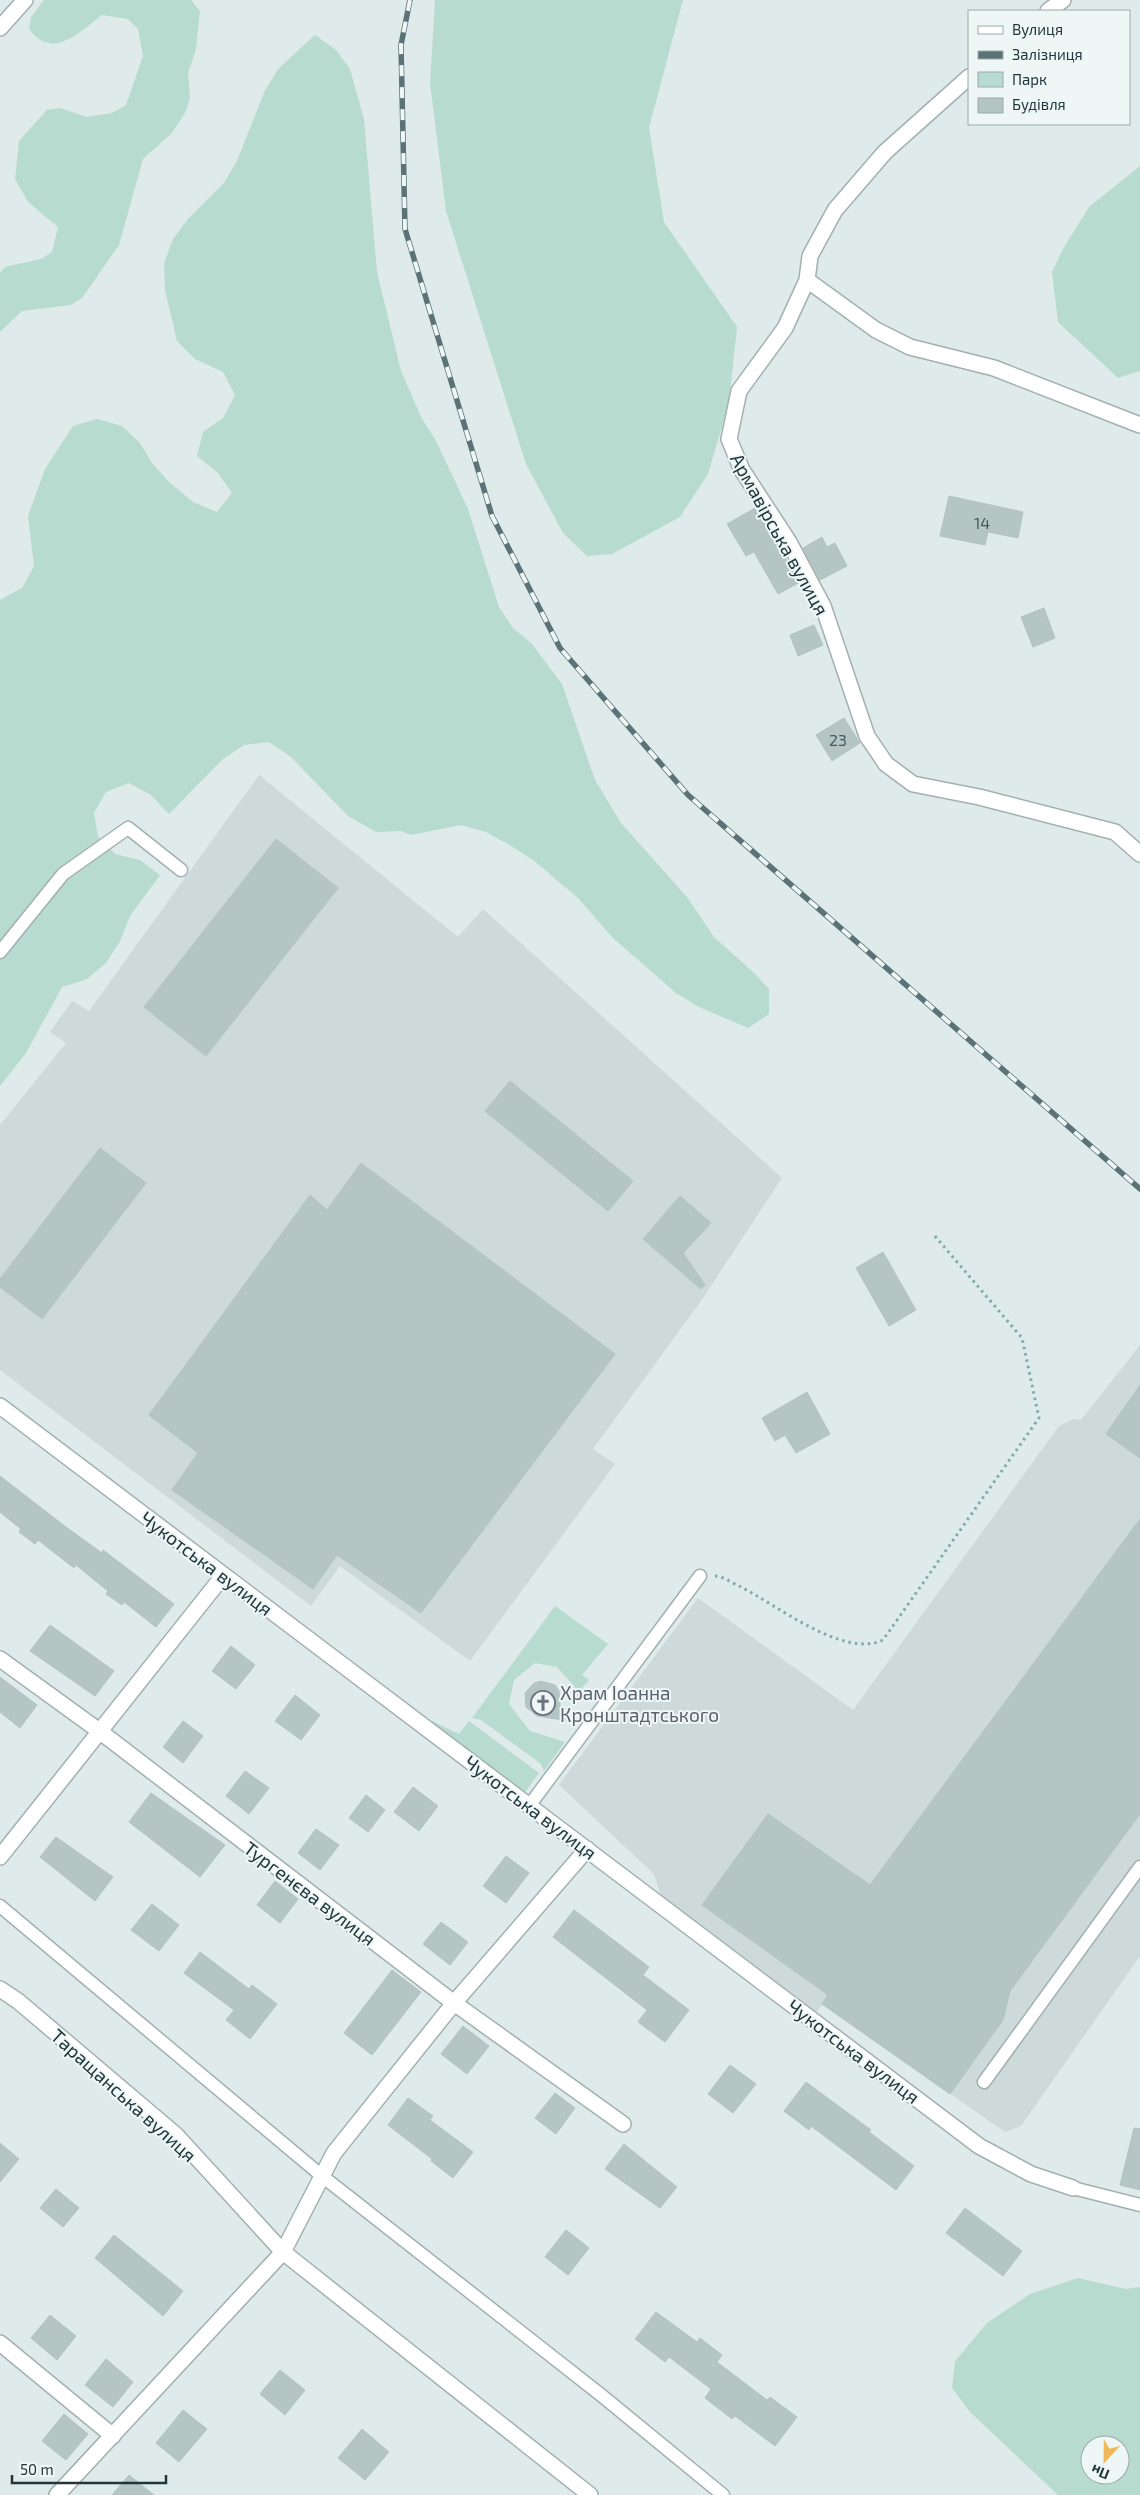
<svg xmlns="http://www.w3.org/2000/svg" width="1140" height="2495" viewBox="0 0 1140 2495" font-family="'Exo 2',sans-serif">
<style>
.built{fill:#cddad9}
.green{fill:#b8dbcf;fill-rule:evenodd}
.building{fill:#b5c5c4;stroke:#b2c3c3}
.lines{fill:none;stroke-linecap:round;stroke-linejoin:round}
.service-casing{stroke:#a2b0b2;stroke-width:15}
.minor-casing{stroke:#a2b0b2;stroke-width:18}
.path{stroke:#80a9ad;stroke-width:3;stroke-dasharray:2.5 4;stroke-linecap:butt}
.service{stroke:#fff;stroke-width:12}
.minor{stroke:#fff;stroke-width:15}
.rail-casing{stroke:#5b7276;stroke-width:5.5}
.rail{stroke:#eff7f6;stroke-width:4;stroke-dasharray:11;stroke-linecap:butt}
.labels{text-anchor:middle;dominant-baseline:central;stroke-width:4;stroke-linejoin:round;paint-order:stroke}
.number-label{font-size:16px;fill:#455a5c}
.street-label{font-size:19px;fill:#20363a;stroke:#eff7f6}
.worship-label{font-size:19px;fill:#5b616d;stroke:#eff7f6;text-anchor:start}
</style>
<rect width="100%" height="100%" fill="#dfeaea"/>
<!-- built -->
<path class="built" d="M259 775 458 937 483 909 782 1178 701 1301 593 1449 615 1464 470 1661 340 1566 311 1606 0 1370V1125L66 1043 50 1032 72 1001 89 1011Z
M1140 1345V1956L1021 2126 1005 2132 822 2004 815 2015 683 1917 660 1893 654 1874 559 1785 698 1598 853 1710 1059 1426 1073 1419 1081 1420Z"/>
<!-- green -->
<path class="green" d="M44 0H191L200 11 196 49 188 73 190 98 186 111 172 133 143 159 119 245 82 298 71 305 22 311 0 332V273L5 267 41 259 52 252 58 227 28 202 15 179 19 141 47 110 60 108 87 117 112 113 126 105 143 56 138 29 128 19 102 15C80 32 52 61 29 29L31 17Z
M435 0H683L649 128 664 222 737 327 729 402 708 474 680 517 612 554 587 556 563 533 526 464 446 211 430 83Z
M315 35 336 50 350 69 364 119 377 272 401 371 422 419 436 441 468 509 499 607 513 628 532 644 562 684 595 780 621 823 687 897 714 937 751 970 769 989V1014L748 1028 699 1007 676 993 613 938 578 898 533 860 508 844 486 832 461 825 411 835 401 831 376 832 348 816 291 757 269 742 244 745 223 759 169 814 151 795 129 783 106 792 94 813 98 836 115 854 140 860 160 875 130 916 120 941 106 963 87 979 62 987 26 1053 0 1086V600L22 588 34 566 28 516 45 469 73 426 97 419 122 426 140 443 152 463 170 483 193 502 217 512 232 493 218 473 197 456 203 432 223 418 235 395 223 372 195 359 177 341 165 290 164 263 173 239 188 219 224 183 237 161 265 90 279 68Z
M1140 166V371L1118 378 1058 322 1052 272 1063 249 1089 207Z
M555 1606 608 1644 582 1675 589 1680 581 1689 577 1701H573L575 1687 557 1667 535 1663 514 1680 509 1704 530 1731 565 1742 544 1771 541 1764 481 1720 472 1718Z
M432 1721 459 1734 469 1721 539 1773 524 1794 428 1725Z
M1078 2278 1126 2289 1140 2287V2495H1058L970 2412 952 2388 955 2361 987 2323 1030 2294ZM1090 2445H1120V2475H1090Z"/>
<!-- building -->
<path class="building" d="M949 496 1023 512 1018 538 988 532 985 545 940 536Z
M755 508 800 582 778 594 754 552 746 556 727 524Z
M822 537 827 547 835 543 847 566 820 580 803 548Z
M1044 608 1055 638 1033 647 1021 617Z
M814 625 823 645 798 656 790 635Z
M844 718 860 743 832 761 816 735Z
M276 839 338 888 206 1056 144 1007Z
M510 1081 633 1181 608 1211 485 1111Z
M100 1148 146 1183 42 1319 0 1287V1279Z
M361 1163 615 1354 421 1613 337 1555 313 1589 172 1490 198 1453 149 1415 310 1195 327 1210Z
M680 1196 711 1223 683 1253 705 1285 701 1289 643 1239Z
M883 1252 916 1310 889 1326 856 1268Z
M1140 1385V1458L1106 1434Z
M807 1392 830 1434 796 1453 785 1435 775 1441 762 1418Z
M0 1476 66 1527 102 1553 103 1550 174 1604 156 1627 124 1602 122 1605 106 1594 108 1591 76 1565 74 1568 38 1540 35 1544 19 1532 21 1529 0 1512Z
M1140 1519V1814L1010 1991 1003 2020 950 2094 822 2004 828 1995 702 1905 768 1814 870 1885Z
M50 1625 114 1671 95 1696 30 1651Z
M231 1646 255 1665 236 1689 212 1671Z
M0 1677 37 1705 20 1728 0 1712Z
M541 1681 555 1685 559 1691 560 1706 570 1721 537 1716 526 1707 525 1693 534 1683Z
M295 1695 320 1715 301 1740 275 1721Z
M183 1721 203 1736 183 1763 163 1747Z
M245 1771 269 1788 249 1814 226 1796Z
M413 1787 438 1806 419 1831 394 1812Z
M151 1793 225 1845 200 1877 129 1822Z
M366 1795 385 1810 368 1832 349 1818Z
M316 1829 339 1845 320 1870 298 1853Z
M56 1837 113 1877 95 1901 40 1857Z
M506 1856 529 1873 506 1903 483 1886Z
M275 1881 298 1899 280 1923 257 1905Z
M152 1904 179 1925 159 1951 131 1930Z
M574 1910 649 1967 643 1975 689 2010 665 2042 638 2022 647 2010 553 1937Z
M441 1922 468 1942 450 1965 423 1944Z
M200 1952 249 1989 252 1985 277 2004 250 2039 226 2020 234 2010 184 1973Z
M392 1970 421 1992 372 2055 344 2033Z
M463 2026 489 2046 467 2074 441 2054Z
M730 2065 756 2084 733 2113 708 2094Z
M806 2082 871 2130 869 2132 914 2166 896 2190 811 2126 809 2130 784 2111Z
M555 2093 575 2108 556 2134 535 2118Z
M408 2098 433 2116 430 2120 473 2152 453 2178 431 2161 432 2159 388 2125Z
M1134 2128 1140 2129V2190L1120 2185Z
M0 2143 19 2159 0 2182Z
M624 2144 677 2187 660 2208 605 2169Z
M56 2189 79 2208 63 2227 40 2208Z
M965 2208 1022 2251 1003 2276 946 2233Z
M566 2230 589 2248 568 2275 545 2257Z
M114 2235 183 2291 163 2316 95 2258Z
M656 2312 697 2342 700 2338 722 2355 717 2362 767 2400 770 2397 797 2417 775 2446 735 2416 732 2419 705 2398 711 2389 669 2357 665 2362 635 2339Z
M50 2315 76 2336 57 2360 31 2338Z
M106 2359 133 2382 113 2407 85 2385Z
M280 2370 305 2390 285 2415 260 2394Z
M183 2410 207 2429 179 2462 156 2443Z
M64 2414 88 2434 66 2460 42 2441Z
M362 2429 389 2452 365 2480 338 2458Z
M129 2475 154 2495H112Z"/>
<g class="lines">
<defs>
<path id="service" d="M0 952 63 874 128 828 181 870
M529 1806 700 1576
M0 1906 322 2176 601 2395 723 2495
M984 2082 1140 1867
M1073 2188 1140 2205"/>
<path id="minor" d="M1048 11 1063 0
M0 28 25 0
M969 77 885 152 835 210 810 256 807 280 876 330 910 347 994 368 1140 425
M807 280 785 328 739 391 729 439 742 470 789 542 823 606 867 736 886 764 913 784 979 797 1115 832 1140 854
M0 1406 979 2146 1031 2174 1073 2188
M0 1659 98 1730 454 2003 623 2124
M0 1857 223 1576
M0 1989 18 2001 176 2135 283 2252 590 2495
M0 2343 113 2436
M57 2495 283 2252 334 2153 454 2003 587 1849"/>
</defs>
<!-- service casing -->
<use href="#service" class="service-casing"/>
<!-- minor casing -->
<use href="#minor" class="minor-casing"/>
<!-- path -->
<path class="path" d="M715 1576C723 1576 732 1583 739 1586 776 1604 843 1659 883 1640L1039 1418 1022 1338 934 1235"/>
<!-- service -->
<use href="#service" class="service"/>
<!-- minor -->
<use href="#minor" class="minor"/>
<defs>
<path id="rail" d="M410 0 401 45 405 229 492 516 560 648 688 795 1140 1189"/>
</defs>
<!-- rail casing -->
<use href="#rail" class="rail-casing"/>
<!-- rail -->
<use href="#rail" class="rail"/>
</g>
<!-- icons -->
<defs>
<symbol id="church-ring" viewBox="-11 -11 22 22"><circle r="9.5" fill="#eff7f6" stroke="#6b7280" stroke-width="1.5"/><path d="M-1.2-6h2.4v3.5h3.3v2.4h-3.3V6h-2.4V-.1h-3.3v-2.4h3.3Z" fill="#6b7280"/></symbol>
</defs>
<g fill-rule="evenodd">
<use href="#church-ring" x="529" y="1689" width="28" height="28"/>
</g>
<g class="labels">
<!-- number labels -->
<g class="number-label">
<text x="982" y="522">14</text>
<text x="838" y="739">23</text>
</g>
<!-- street labels -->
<g class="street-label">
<text transform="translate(780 534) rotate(61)">Армавірська вулиця</text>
<text transform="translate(207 1563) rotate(37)">Чукотська вулиця</text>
<text transform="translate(531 1807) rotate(37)">Чукотська вулиця</text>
<text transform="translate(310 1893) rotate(37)">Тургенєва вулиця</text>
<text transform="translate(854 2051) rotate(37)">Чукотська вулиця</text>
<text transform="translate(124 2095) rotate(42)">Таращанська вулиця</text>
</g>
<!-- worship labels -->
<g class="worship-label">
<text x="560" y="1692">Храм Іоанна<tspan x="560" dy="22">Кронштадтського</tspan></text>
</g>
</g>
<!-- legend -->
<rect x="968" y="10" width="162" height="115" fill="#eff7f6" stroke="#9caaab"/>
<rect x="978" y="26" width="25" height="8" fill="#ffffff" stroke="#9caaab"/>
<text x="1012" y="35" font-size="15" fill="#20363a">Вулиця</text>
<rect x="978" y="51" width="25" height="8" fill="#5b7276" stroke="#9caaab"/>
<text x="1012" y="60" font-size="15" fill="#20363a">Залізниця</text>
<rect x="978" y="72" width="25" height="15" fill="#b8dbcf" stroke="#9caaab"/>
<text x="1012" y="85" font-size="15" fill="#20363a">Парк</text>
<rect x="978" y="98" width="25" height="15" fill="#b5c5c4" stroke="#9caaab"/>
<text x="1012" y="110" font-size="15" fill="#20363a">Будівля</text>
<!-- north arrow -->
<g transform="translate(1105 2460) rotate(202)"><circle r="24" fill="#eff7f6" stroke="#9caaab"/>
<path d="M0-4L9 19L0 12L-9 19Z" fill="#efb958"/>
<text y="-8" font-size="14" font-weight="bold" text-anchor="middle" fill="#20363a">Пн</text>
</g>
<!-- scale -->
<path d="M12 2475v8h154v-8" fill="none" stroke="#20363a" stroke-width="2.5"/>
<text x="20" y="2475" font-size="15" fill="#20363a" stroke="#eff7f6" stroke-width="4" paint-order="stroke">50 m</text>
</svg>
